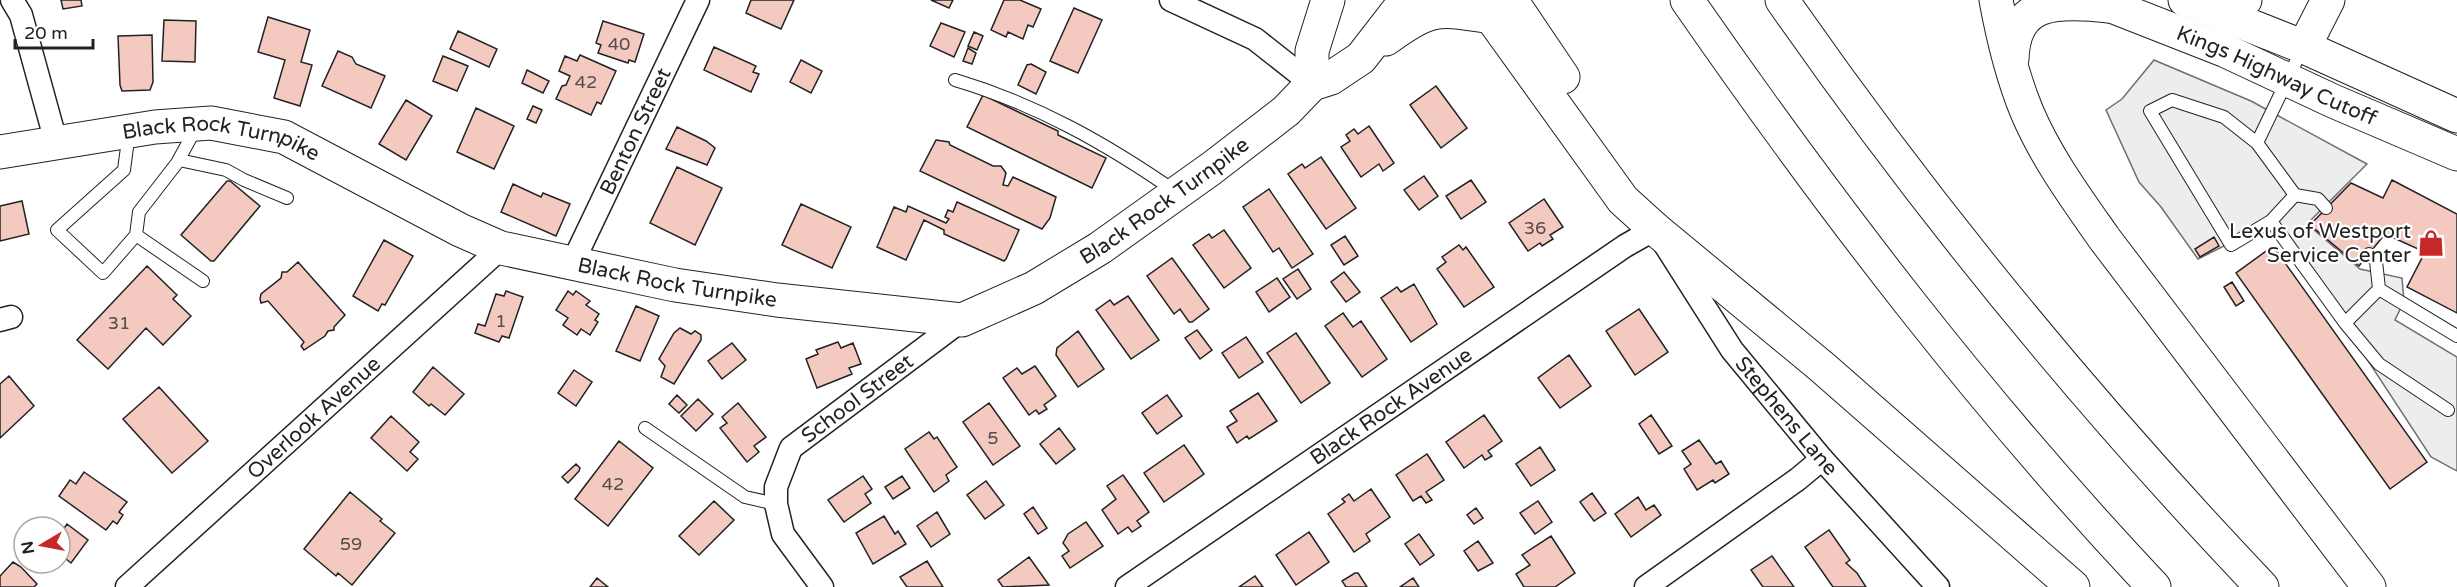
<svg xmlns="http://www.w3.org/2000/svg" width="2457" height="587" viewBox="0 0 2457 587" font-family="'Varela Round',sans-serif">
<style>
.parking{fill:#ededed;stroke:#6f6f6f;stroke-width:1.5}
.building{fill:#f3c9c0;stroke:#222;stroke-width:1.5}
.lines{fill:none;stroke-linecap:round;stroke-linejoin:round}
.lane-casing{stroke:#222;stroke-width:14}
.street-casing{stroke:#222;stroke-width:25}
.secondary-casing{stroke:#222;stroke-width:35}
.primary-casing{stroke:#222;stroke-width:35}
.highway-casing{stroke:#222;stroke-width:35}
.lane{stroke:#fff;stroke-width:12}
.street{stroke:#fff;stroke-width:22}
.secondary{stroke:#fff;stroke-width:33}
.primary{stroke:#fff;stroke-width:33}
.highway{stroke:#fff;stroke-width:33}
.labels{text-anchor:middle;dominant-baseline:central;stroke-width:4.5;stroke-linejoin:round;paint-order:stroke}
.number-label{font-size:18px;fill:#564c4a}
.street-label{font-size:21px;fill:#222;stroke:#fff}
.poi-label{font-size:21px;fill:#222;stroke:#fff;text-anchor:end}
</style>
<rect width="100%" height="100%" fill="#fff"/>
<!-- parking -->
<path class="parking" d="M2154 60 2251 101 2367 164 2307 224 2360 269 2402 278 2404 301 2395 320 2457 357V471L2431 457 2276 220 2198 259 2161 207 2139 182 2106 110 2122 99Z"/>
<!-- building -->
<path class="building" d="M61 0H81L82 6 63 9Z
M751 0H794L781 29 746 13Z
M931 0H953L949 8Z
M1004 0H1020L1041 9 1033 27 1028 25 1023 39 1008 32 1006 37 991 30Z
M1074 8 1102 20 1078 73 1050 61Z
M268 17 310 30 301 62 312 65 300 106 274 98 285 60 258 52Z
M164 20 196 21 195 62 162 61Z
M603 21 644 34 635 62 629 60 628 63 598 53 601 45 596 43Z
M941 23 965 32 954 57 930 46Z
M458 31 497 49 489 67 450 49Z
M974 32 983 36 977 50 968 46Z
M152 35 153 82 150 90 122 91 120 85 118 36Z
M714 47 756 66 753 72 759 74 751 92 704 70Z
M968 48 976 53 972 64 963 61Z
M338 51 352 57 356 64 385 76 371 108 322 86Z
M580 55 616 71 601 104 597 102 591 115 556 99 562 86 566 85 570 76 559 71 565 56 577 61Z
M443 56 468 66 457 91 433 81Z
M801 60 822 71 811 93 790 82Z
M1031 64 1046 72 1036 94 1018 85 1027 65Z
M527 70 549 81 543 93 522 83Z
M1436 86 1467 128 1441 148 1410 105Z
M983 95 1058 131V135L1106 158 1092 188 967 127Z
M406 100 432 116 406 160 379 144Z
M533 106 542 110 536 123 527 119Z
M476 108 514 126 494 169 457 152Z
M1369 126 1394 163 1383 171 1379 164 1361 177 1341 147 1350 141 1346 135 1354 129 1358 134Z
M677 127 706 141 715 148 707 165 666 149Z
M936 140 949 142 950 145 993 166H1001L1006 173 1003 185 1008 186 1013 177 1056 197 1050 218 1042 229 920 171Z
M1321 157 1356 208 1326 229 1288 174 1302 164 1305 168Z
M677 167 722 188 695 245 650 223Z
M1424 176 1438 196 1419 210 1404 190Z
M1471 180 1486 202 1461 219 1446 196Z
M2392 180 2457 214V313L2407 287 2425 252 2385 234 2359 266 2310 225 2351 183 2383 198Z
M227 181H230L260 206 214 261H211L181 235Z
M513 184 541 197 543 193 570 204 556 236 501 212Z
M1269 189 1313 254 1292 268 1279 248 1273 252 1243 207Z
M1544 199 1563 227 1550 235 1553 239 1542 246 1540 243 1528 251 1509 223Z
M22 201 29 234 0 241V206Z
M957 202 1019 230 1006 259 1004 261 944 234V230L924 220 906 260 877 247 894 207 906 212 908 206 946 223 949 219 945 217 948 210 953 212Z
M801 204 851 227 832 268 782 245Z
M1224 230 1251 268 1224 288 1193 245 1209 234 1212 238Z
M1345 236 1358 256 1344 265 1331 245Z
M2214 237 2219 246 2200 257 2195 249Z
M384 240 413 256 385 305 382 304 378 311 353 296Z
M1459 245 1463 250 1466 247 1494 287 1464 307 1437 269 1446 262 1442 257Z
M2273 246 2427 462 2390 489 2236 273Z
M1172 258 1209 309 1192 322H1189L1180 309 1174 314 1147 276Z
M298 262 345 315 334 327V330L328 331 325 336 304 350 301 346 304 342 268 301 261 303 260 299 261 294 281 278 282 272H287Z
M147 266 177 295 173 299 191 316 163 345 146 328 108 369 77 340Z
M1298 269 1311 289 1297 299 1283 279Z
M1344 272 1360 292 1346 302 1331 282Z
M1277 278 1290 297 1269 312 1256 292Z
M2232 282 2244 301 2236 306 2224 287Z
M1414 284 1437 324 1411 342 1381 298 1397 287 1401 292Z
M506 291 523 297 509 338 502 336 499 342 475 333 478 324 485 326 496 294 504 296Z
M568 291 573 295 576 291 590 301 586 305 599 314 595 320 598 322 590 335 581 329 577 335 563 325 568 318 556 310Z
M1128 296 1159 340 1131 359 1096 310 1110 300 1114 305Z
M636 306 659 316 640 361 616 351Z
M1639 309 1668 352 1635 375 1606 331Z
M1343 313 1353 327 1361 321 1387 359 1362 377 1325 326Z
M680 328 691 334 695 331 701 335V340L674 384 661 377 665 366 659 359 674 333Z
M1197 330 1212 350 1200 359 1185 338Z
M1078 331 1104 369 1078 387 1056 355 1057 348Z
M1296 333 1330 383 1301 403 1267 353Z
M1246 337 1263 362 1239 378 1222 353Z
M838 342 841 348 853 343 861 364 849 368 852 374 817 388 806 359 818 354 816 350Z
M732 343 746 360 722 379 708 361Z
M1569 355 1591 386 1560 408 1538 378Z
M1035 366 1056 396 1044 405 1047 409 1039 414 1036 410 1029 415 1003 378 1017 368 1022 374Z
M433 367 464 394 445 415 431 404 429 406 413 392Z
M574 370 592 382 576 406 558 393Z
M9 376 34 406 0 438V384Z
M159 387 208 441 172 473 123 419Z
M1258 393 1277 421 1249 439 1247 436 1237 443 1227 427 1237 421 1230 411Z
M677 395 687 405 679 413 669 404Z
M1167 395 1182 416 1157 434 1142 413Z
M698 399 713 414 696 431 681 416Z
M738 403 766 437 754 446 759 452 747 462 720 428 727 423 722 417Z
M989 403 1020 446 993 465 963 422Z
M1484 415 1502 441 1488 451 1492 456 1485 460 1482 455 1464 468 1446 442Z
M1651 415 1672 446 1659 454 1639 424Z
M391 416 419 442 410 452 418 459 407 471 371 438Z
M1059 428 1075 449 1056 464 1040 444Z
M929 432 934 439 937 437 957 467 946 475 949 481 934 492 905 449Z
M1699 440 1716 464 1721 461 1729 474 1715 483 1713 480 1697 490 1684 469 1691 464 1682 451Z
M619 441 653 468 608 526 575 499Z
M1184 445 1204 474 1164 502 1144 473Z
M1540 447 1555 470 1531 486 1516 464Z
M1427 454 1444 480 1426 492 1432 500 1426 503 1421 496 1413 501 1396 475Z
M576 464 580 468 579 471 568 483 562 477Z
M84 472 127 502 119 512 123 515 117 524 113 521 106 530 59 496 70 480 76 484Z
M1123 475 1149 512 1137 521 1141 526 1132 532 1128 527 1118 534 1102 510 1116 499 1107 486Z
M863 476 872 489 865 494 871 503 844 522 828 500Z
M902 476 910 488 893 499 885 487Z
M986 481 1004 505 985 519 967 495Z
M1371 489 1390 517 1366 534 1370 541 1354 552 1328 514 1345 502 1342 499 1349 494 1354 501Z
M350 492 382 519 380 521 395 533 352 585 338 573 336 576 304 549Z
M1592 493 1606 513 1594 521 1580 502Z
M1638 497 1646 510 1654 505 1661 515 1631 537 1615 514Z
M714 501 734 520 699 555 679 536Z
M1538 501 1552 522 1535 534 1520 513Z
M1033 507 1047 528 1038 534 1024 514Z
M1476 508 1483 518 1474 524 1467 515Z
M937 512 950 534 931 547 917 526Z
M884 516 895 534 898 531 906 544 873 564 856 533Z
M1086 522 1103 546 1070 568 1062 556 1069 551 1063 543 1068 534Z
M67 524 88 540 71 563 60 554V534Z
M1829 530 1850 560 1846 563 1857 573 1866 587H1833L1805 547Z
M1309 532 1329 562 1296 585 1276 555Z
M1419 534 1434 555 1420 565 1405 544Z
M1551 536 1575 573 1555 587H1524L1516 574 1530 565 1522 555Z
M1478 541 1493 563 1478 571 1464 551Z
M1772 556 1794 587H1763L1751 570Z
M1029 557 1049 585 1003 587 998 580Z
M927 561 943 587H907L900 577Z
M13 562 21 567 37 584 34 587H0V576Z
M1355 573H1358L1367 587H1346L1342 581Z
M1255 576 1263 587H1239Z
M597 578 608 587H590Z
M1413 578 1419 587H1400Z"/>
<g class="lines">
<defs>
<path id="lane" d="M955 80C1036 104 1107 144 1176 192
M129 132 124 170 57 230 103 273 136 235 203 281
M2257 143 2295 195 2271 221 2231 245 2150 111 2172 100 2224 117 2257 143 2303 47
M179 160 226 170 244 180 287 198
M2295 195 2318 199 2326 208
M2271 221 2345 323 2379 364 2448 410
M136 235 139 212 177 163 196 128
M2369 254 2376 261 2379 289
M2345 323 2379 289 2457 336
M645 428 745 497 776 504"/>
<g id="street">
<path d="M12 0 21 15 56 142"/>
<path d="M1171 0 1255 39 1312 84"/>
<path id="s1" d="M572 264 698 0"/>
<path d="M0 320 11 317"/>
<path id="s2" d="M127 587 501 248"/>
<path id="s3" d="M822 587 783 534 776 504V487L791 448 962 320"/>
<path id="s4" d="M1127 587 1625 246 1655 229 1732 350 1822 459 1938 587"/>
<path d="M1646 587 1798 479 1822 459"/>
</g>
<path id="secondary" d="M2204 7 2245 0
M2304 47 2328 0"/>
<g id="primary">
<path d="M1479 0 1623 200 1655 229"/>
<path d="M1511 0 1563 77"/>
<path id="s5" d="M2096 0 2226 51 2333 101 2457 154"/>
<path d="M2185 0 2304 47 2457 116"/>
<path d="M1386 39C1432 5 1438 9 1493 17"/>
<path d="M1312 84V51L1328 0"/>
<path id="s6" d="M0 152 155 127 211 123 284 137 460 230 501 248 675 285 777 300 962 320 1034 288 1100 248 1212 168 1286 111 1312 84 1331 78 1361 58 1406 0"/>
</g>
<path id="highway" d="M1687 0C1830 206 1982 405 2154 587
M1782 0C1929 211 2085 401 2262 587
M1996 0C2003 38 2012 76 2027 112 2046 157 2076 198 2104 238L2369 587
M2012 59C2014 0 2056 0 2109 6
M1655 229 1822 367 2073 587"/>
</defs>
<!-- lane casing -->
<use href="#lane" class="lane-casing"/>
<!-- street casing -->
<use href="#street" class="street-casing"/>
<!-- secondary casing -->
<use href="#secondary" class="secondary-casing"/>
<!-- primary casing -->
<use href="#primary" class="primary-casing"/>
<!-- highway casing -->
<use href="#highway" class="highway-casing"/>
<!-- lane -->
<use href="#lane" class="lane"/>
<!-- street -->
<use href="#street" class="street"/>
<!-- secondary -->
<use href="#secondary" class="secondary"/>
<!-- primary -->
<use href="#primary" class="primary"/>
<!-- highway -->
<use href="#highway" class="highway"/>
</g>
<!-- icons -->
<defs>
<symbol id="shop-bare" viewBox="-9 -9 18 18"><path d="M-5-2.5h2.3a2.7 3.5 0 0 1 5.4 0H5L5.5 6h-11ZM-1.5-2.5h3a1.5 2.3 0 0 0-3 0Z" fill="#c62828" stroke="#fff" stroke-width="2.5" paint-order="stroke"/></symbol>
</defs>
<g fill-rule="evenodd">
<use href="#shop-bare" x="2412" y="224" width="38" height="38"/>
</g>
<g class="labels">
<!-- number labels -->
<g class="number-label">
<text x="619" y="44">40</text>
<text x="586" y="82">42</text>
<text x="1535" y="228">36</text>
<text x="501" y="321">1</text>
<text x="119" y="323">31</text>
<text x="993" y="438">5</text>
<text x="613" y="484">42</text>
<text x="351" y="544">59</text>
</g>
<!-- street labels -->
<g class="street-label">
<text stroke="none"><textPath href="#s5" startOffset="196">Kings Highway Cutoff</textPath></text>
<text stroke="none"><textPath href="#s1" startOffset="147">Benton Street</textPath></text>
<text stroke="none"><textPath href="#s6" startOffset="225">Black Rock Turnpike</textPath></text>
<text stroke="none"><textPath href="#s6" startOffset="1234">Black Rock Turnpike</textPath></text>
<text stroke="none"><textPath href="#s6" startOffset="711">Black Rock Turnpike</textPath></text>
<text stroke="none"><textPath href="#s3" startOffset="238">School Street</textPath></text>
<text stroke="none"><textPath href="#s4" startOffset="320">Black Rock Avenue</textPath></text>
<text stroke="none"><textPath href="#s4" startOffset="867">Stephens Lane</textPath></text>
<text stroke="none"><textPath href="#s2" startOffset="252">Overlook Avenue</textPath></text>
</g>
<!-- poi labels -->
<g class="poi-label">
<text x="2411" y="231">Lexus of Westport<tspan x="2411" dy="24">Service Center</tspan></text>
</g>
</g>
<!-- north arrow -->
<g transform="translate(42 545) rotate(260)"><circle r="28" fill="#ffffff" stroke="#a7a7a7" stroke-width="1.5"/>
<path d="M0-4.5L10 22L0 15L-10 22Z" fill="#c62828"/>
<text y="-9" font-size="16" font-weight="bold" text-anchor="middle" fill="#222222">N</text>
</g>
<!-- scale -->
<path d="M15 39v9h78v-9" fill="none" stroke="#222222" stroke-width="3"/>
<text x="24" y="39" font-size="18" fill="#222222" stroke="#ffffff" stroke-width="4.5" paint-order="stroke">20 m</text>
</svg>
